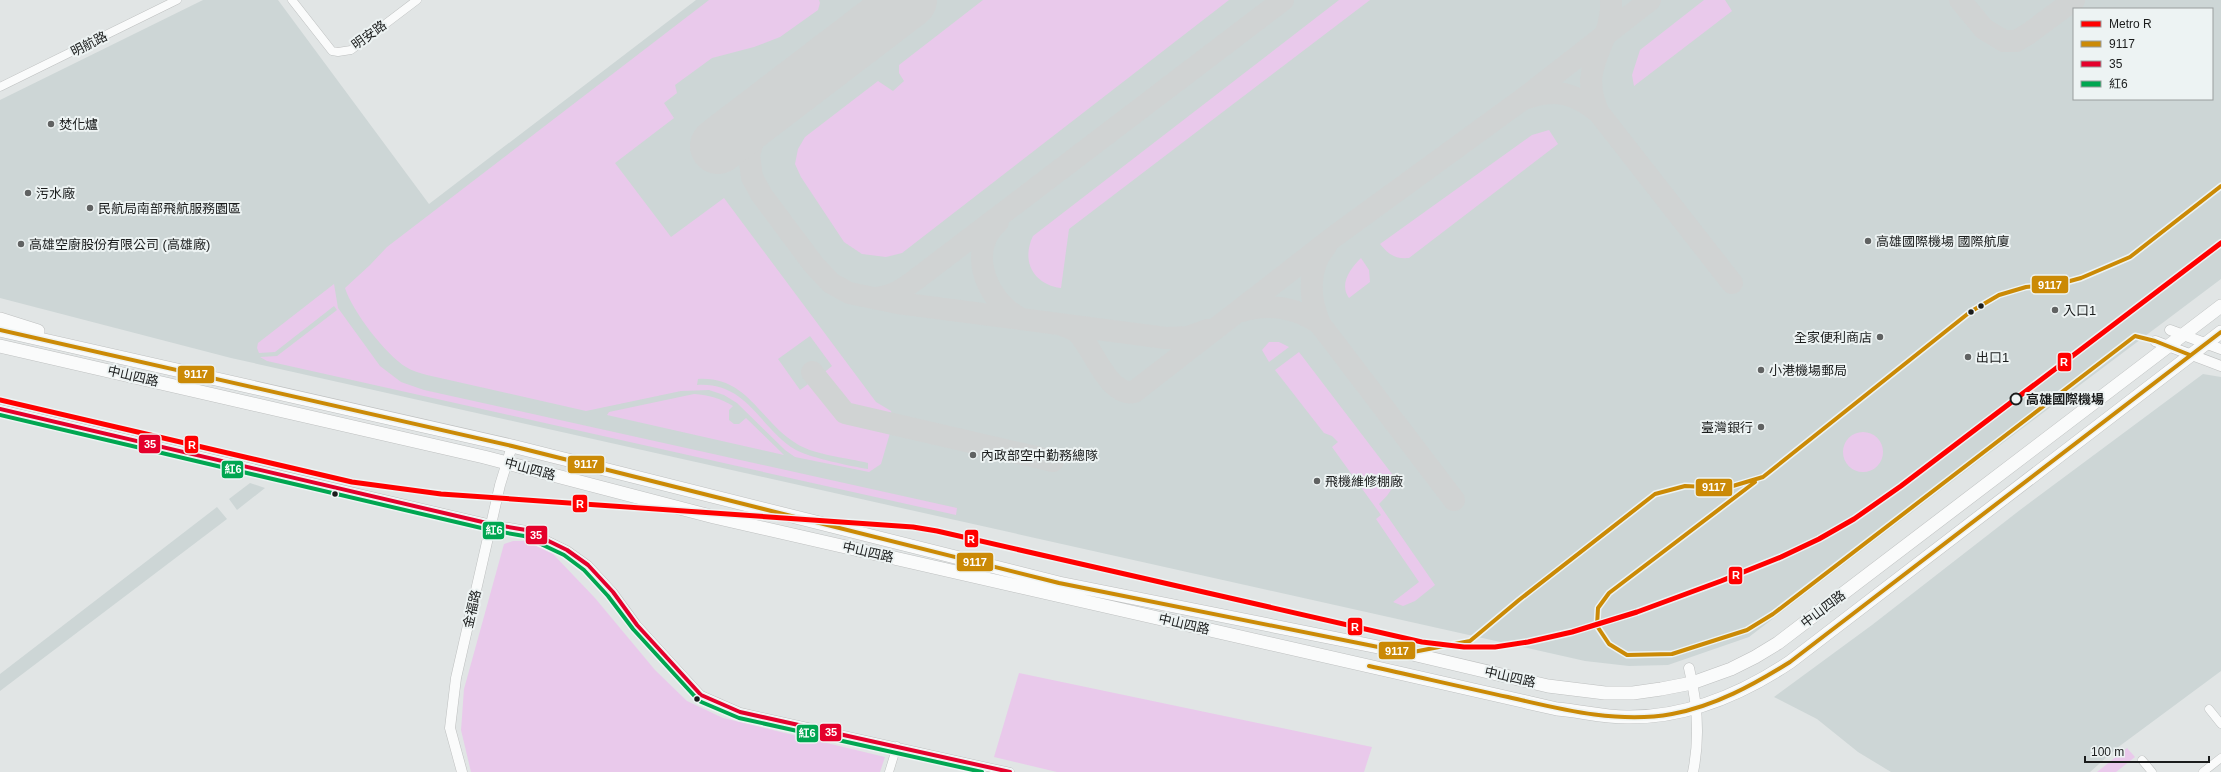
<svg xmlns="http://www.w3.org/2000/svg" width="2221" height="772" viewBox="0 0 2221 772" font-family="Helvetica,'Noto Sans TC',sans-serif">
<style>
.built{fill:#cdd6d6;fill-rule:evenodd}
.green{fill:#e9c9eb;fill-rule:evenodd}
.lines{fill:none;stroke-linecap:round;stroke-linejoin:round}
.taxiway{stroke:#d0d3d3;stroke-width:22}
.runway{stroke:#d0d3d3;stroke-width:56}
.minor-casing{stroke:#bec0c0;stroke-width:9}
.tertiary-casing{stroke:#bec0c0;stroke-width:11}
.primary-casing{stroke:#bec0c0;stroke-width:14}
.minor{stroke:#fafbfb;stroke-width:8}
.tertiary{stroke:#fafbfb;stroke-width:10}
.primary{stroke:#fafbfb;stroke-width:13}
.bus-1-casing{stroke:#edf3f3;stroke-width:7}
.bus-2-casing{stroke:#edf3f3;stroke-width:7}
.bus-3-casing{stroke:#edf3f3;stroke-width:7}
.bus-1{stroke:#cb8a06;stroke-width:4}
.bus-2{stroke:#e4002b;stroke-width:4}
.bus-3{stroke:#00a651;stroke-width:4}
.metro-1-casing{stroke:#edf3f3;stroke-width:8}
.metro-1{stroke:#f00;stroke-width:5}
.poi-dot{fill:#606262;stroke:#edf3f3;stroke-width:1.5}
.bus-dot{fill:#1a1c1c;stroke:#edf3f3;stroke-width:1.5}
.stop-dot{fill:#edf3f3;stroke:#1a1c1c;stroke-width:2}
.labels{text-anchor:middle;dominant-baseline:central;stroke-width:4;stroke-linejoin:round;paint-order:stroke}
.street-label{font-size:13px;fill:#1a1c1c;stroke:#edf3f3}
.poi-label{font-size:13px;fill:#1a1c1c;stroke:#edf3f3;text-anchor:start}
.stop-label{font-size:13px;font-weight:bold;fill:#1a1c1c;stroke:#edf3f3;text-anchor:start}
.line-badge{stroke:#edf3f3;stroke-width:1.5}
.badge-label{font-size:11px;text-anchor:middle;font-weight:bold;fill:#fff}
</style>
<rect width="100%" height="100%" fill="#e1e5e5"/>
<!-- built -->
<path class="built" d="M203 0H278L429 204 696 0H2221V279L1984 457 1749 637 1668 665 1629 666 1585 661 231 358 0 298V100ZM2074 9H2212V99H2074Z
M2203 374 2221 377V671L2117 748 2090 772H1891L1858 752 1817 719 1774 697 1872 625 2020 510Z
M250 483 265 488 237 510 229 499Z
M217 507 227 519 0 691V674Z"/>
<!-- green -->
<path class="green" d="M709 0H819L820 3 818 10 780 37 754 47 712 58 675 85 677 93 664 103 674 118 615 163 671 237 724 198 876 402 891 411 892 417 847 407 821 375 832 366 810 336 778 359 800 390 811 382 840 417 888 429 890 433 881 464 869 472 795 457 785 450 737 403 724 395 709 390 681 391 586 411 427 375C420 373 412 371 406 367 386 355 352 311 345 288L370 265 387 247ZM698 379C748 376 760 422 797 444 815 455 848 458 868 463V469C850 466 811 458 796 450 759 428 748 382 697 385Z
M983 0H1229L902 253 886 257 862 254 844 242 801 177 795 164 798 149 805 137 878 81 893 91 904 81 899 73V65Z
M1339 0H1370L1069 229 1061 288C1033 284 1021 261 1033 236Z
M1704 0H1725L1732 11 1634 86 1632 75 1640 50Z
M1549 130 1558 144 1409 258C1395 259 1389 255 1380 244L1532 135Z
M1361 258 1369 270 1370 282 1349 298C1339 284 1350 269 1361 258Z
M334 284 338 308 380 366 401 382 424 390 957 508 956 515 267 361 260 357 277 356 337 310 334 306 275 352 259 353 257 348 258 343Z
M1269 342H1279L1289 347 1269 362 1262 350Z
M1299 352 1392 474C1395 489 1389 494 1379 504L1435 585 1415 601 1403 606 1393 602 1419 582 1376 519 1381 515 1332 447 1338 442 1332 436 1324 433 1275 370Z
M694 394C709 395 720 398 733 406L729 410V420L734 424H739L746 418 784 455 607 415 609 412Z
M1843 452a20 20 0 1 1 40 0a20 20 0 1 1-40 0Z
M513 541H526L553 554 595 598 655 670 687 701 723 718 885 757 880 772H471L461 730 464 689 504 544Z
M1019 673 1372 747 1364 772H1057L994 757Z
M2127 748 2135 757 2116 772H2097Z"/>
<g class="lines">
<!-- taxiway -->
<path class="taxiway" d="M1960 0 1984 29 2004 41H2016L2028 34 2074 0
M1527 98C1556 88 1575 93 1599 113L1732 283
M779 99 756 130 749 155 752 177 761 194 814 265 831 283 849 293 898 303 1166 338 1188 337 1207 330
M1599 113C1575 64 1614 45 1611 0
M998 222C995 225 991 229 988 234 971 265 993 306 1022 319
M876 298C896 297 911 283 927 271L1283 0
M1238 312C1268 303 1294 306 1320 324L1454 500
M1320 324C1309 299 1307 268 1326 246
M1062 325C1068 327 1075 329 1079 334 1093 349 1109 397 1134 392L1335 236 1523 99 1650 0
M812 372 845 413 1053 461"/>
<!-- runway -->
<path class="runway" d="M718 146 909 0"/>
<defs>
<path id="minor" d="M292 0 332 51 338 52 351 50 417 0
M0 87 177 0
M0 409 491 524 526 530 567 550 588 565 613 592 637 625 701 695 740 712 1010 772
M2209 709 2221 724
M2142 760 2152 772
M889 772 897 746
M2203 772 2221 758"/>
<path id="tertiary" d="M2170 330 2221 349
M2155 341 2221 366
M1689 668C1697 701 1700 738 1693 772
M462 772 450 728 456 678 500 485 512 446"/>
<path id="primary" d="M0 319 38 331
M0 330 512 446 1059 583 1408 653 1548 686 1605 693H1633L1661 689 1692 683 1731 669 1755 657 1778 643 2221 306
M0 346 484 457 714 517 1557 709C1581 711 1607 718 1630 717 1689 717 1742 694 1790 662L2221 332"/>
</defs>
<!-- minor casing -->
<use href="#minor" class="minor-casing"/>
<!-- tertiary casing -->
<use href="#tertiary" class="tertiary-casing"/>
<!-- primary casing -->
<use href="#primary" class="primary-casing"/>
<!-- minor -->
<use href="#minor" class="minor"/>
<!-- tertiary -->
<use href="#tertiary" class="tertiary"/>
<!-- primary -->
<use href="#primary" class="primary"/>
<defs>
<path id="bus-1" d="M0 330 512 446 1059 583 1408 653 1470 641 1519 600 1655 494 1685 486 1726 488 1763 477 1970 312 1999 295 2026 287 2059 284 2081 278 2130 257 2221 186
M1755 482 1609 593 1598 608 1597 626 1609 644 1627 655 1672 654 1747 630 1773 614 2135 336 2155 341 2190 355
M1369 666C1415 676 1461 687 1508 697 1560 709 1618 724 1672 714 1715 706 1753 685 1790 662L2221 332"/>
<path id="bus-2" d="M0 409 491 524 526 530 567 550 588 565 613 592 637 625 701 695 740 712 1010 772"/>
<path id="bus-3" d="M0 415 490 530 524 536 564 555 584 570 608 596 633 629 699 701 739 718 982 772"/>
</defs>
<!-- bus-1 casing -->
<use href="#bus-1" class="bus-1-casing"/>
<!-- bus-2 casing -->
<use href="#bus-2" class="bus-2-casing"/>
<!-- bus-3 casing -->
<use href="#bus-3" class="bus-3-casing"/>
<!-- bus-1 -->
<use href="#bus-1" class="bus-1"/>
<!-- bus-2 -->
<use href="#bus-2" class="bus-2"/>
<!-- bus-3 -->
<use href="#bus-3" class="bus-3"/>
<defs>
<path id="metro-1" d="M0 400 352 482 441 494 913 527 937 531 1422 642 1464 647H1495L1528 642 1572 632 1637 612 1721 581 1781 557 1819 539 1854 519 1901 486 2221 243"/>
</defs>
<!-- metro-1 casing -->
<use href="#metro-1" class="metro-1-casing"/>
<!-- metro-1 -->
<use href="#metro-1" class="metro-1"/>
</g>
<!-- markers -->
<g class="poi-dot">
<circle cx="51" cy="124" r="4"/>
<circle cx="28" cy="193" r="4"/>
<circle cx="90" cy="208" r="4"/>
<circle cx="1868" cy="241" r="4"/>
<circle cx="21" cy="244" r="4"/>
<circle cx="2055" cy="310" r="4"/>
<circle cx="1880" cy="337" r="4"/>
<circle cx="1968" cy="357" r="4"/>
<circle cx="1761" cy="370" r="4"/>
<circle cx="1761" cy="427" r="4"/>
<circle cx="973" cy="455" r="4"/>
<circle cx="1317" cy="481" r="4"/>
</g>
<g class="bus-dot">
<circle cx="1981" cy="306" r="3.5"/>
<circle cx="1971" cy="312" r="3.5"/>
<circle cx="335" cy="494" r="3.5"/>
<circle cx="697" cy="699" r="3.5"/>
</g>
<circle class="stop-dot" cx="2016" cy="399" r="5.5"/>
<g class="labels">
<!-- street labels -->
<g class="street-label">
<text transform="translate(369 35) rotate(-36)">明安路</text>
<text transform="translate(89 44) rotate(-27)">明航路</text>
<text transform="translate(133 376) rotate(13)">中山四路</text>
<text transform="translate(530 469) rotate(15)">中山四路</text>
<text transform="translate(868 552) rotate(13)">中山四路</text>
<text transform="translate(472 609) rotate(-77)">金福路</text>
<text transform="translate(1823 609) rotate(-37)">中山四路</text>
<text transform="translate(1184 624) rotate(13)">中山四路</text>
<text transform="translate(1510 677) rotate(13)">中山四路</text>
</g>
<!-- poi labels -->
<g class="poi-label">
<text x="59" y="124">焚化爐</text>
<text x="36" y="193">污水廠</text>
<text x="98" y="208">民航局南部飛航服務園區</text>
<text x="1876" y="241">高雄國際機場 國際航廈</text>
<text x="29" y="244">高雄空廚股份有限公司 (高雄廠)</text>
<text x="2063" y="310">入口1</text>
<text x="1872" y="337" text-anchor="end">全家便利商店</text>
<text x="1976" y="357">出口1</text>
<text x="1769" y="370">小港機場郵局</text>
<text x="1753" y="427" text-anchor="end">臺灣銀行</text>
<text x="981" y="455">內政部空中勤務總隊</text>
<text x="1325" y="481">飛機維修棚廠</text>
</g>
<!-- stop labels -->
<g class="stop-label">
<text x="2026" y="399">高雄國際機場</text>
</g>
</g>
<g class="line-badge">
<rect x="2031" y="275" width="38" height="19" rx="4" fill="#cb8a06"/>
<rect x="2057" y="352" width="15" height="20" rx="4" fill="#f00"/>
<rect x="177" y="365" width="38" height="19" rx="4" fill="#cb8a06"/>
<rect x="138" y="434" width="23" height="20" rx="4" fill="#e4002b"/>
<rect x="184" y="435" width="15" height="19" rx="4" fill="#f00"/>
<rect x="567" y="455" width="38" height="19" rx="4" fill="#cb8a06"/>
<rect x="221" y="460" width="23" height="19" rx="4" fill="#00a651"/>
<rect x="1695" y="478" width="38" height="19" rx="4" fill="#cb8a06"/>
<rect x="572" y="494" width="16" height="19" rx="4" fill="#f00"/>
<rect x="482" y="521" width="23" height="19" rx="4" fill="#00a651"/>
<rect x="525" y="525" width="23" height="20" rx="4" fill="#e4002b"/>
<rect x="964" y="529" width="15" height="19" rx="4" fill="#f00"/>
<rect x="956" y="552" width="38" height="20" rx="4" fill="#cb8a06"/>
<rect x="1728" y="566" width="15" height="19" rx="4" fill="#f00"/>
<rect x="1347" y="617" width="16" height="19" rx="4" fill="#f00"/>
<rect x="1378" y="641" width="38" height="19" rx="4" fill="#cb8a06"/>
<rect x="819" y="723" width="23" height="19" rx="4" fill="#e4002b"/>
<rect x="796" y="724" width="23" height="19" rx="4" fill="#00a651"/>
</g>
<g class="badge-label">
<text x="2050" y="289">9117</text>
<text x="2064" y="366">R</text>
<text x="196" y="378">9117</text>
<text x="150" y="448">35</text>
<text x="192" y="449">R</text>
<text x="586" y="468">9117</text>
<text x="233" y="473">紅6</text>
<text x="1714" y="491">9117</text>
<text x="580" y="508">R</text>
<text x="494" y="534">紅6</text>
<text x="536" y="539">35</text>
<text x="971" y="543">R</text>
<text x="975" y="566">9117</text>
<text x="1736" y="579">R</text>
<text x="1355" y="631">R</text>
<text x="1397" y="655">9117</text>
<text x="831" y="736">35</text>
<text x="807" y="737">紅6</text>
</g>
<!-- legend -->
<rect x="2073" y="8" width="140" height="92" fill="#edf3f3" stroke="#999d9d"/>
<rect x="2081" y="21" width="20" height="6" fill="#ff0000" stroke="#999d9d"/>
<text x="2109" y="28" font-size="12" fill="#1a1c1c">Metro R</text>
<rect x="2081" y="41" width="20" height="6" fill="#cb8a06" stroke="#999d9d"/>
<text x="2109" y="48" font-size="12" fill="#1a1c1c">9117</text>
<rect x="2081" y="61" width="20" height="6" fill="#e4002b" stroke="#999d9d"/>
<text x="2109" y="68" font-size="12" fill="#1a1c1c">35</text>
<rect x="2081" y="81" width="20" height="6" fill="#00a651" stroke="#999d9d"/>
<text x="2109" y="88" font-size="12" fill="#1a1c1c">紅6</text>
<!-- scale -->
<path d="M2085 756v6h124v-6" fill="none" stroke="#1a1c1c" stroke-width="2"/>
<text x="2091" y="756" font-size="12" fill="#1a1c1c" stroke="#edf3f3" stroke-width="3" paint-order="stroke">100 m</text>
</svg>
